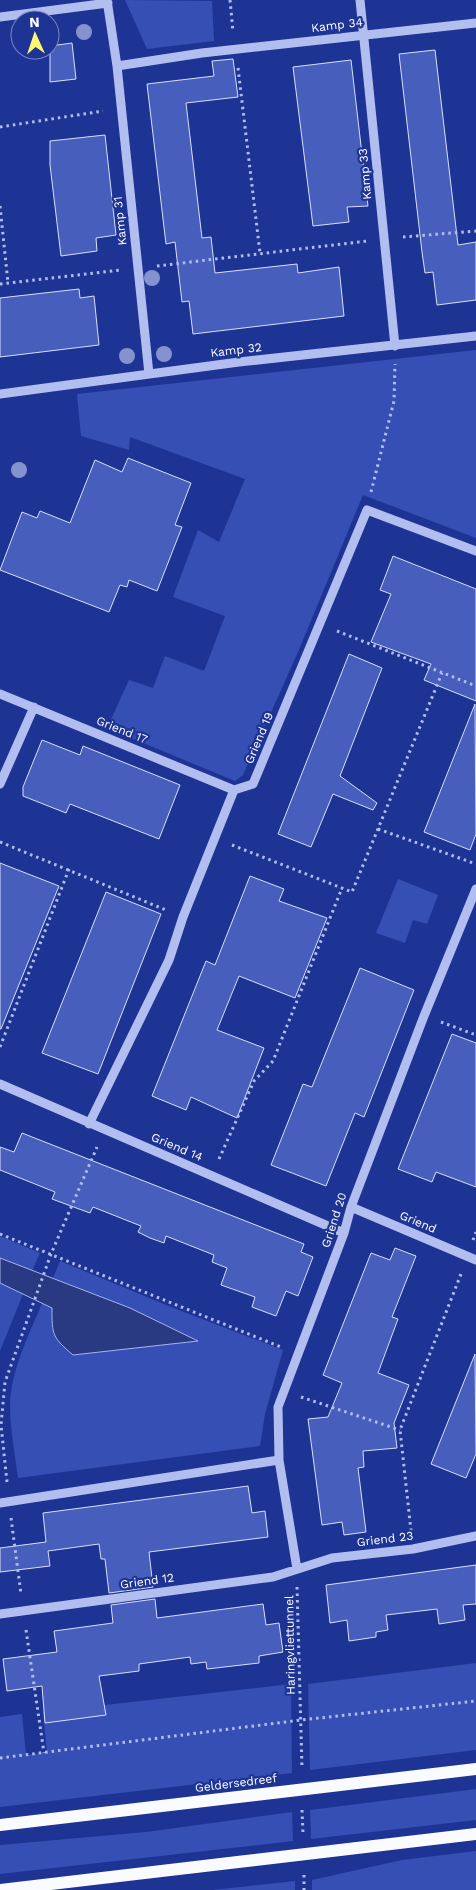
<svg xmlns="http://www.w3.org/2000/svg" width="476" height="1890" viewBox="0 0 476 1890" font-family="'Work Sans',sans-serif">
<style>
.green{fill:#364fb4}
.water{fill:#293a83;stroke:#a6b5f0}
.building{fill:#475ebc;stroke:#d8dffa}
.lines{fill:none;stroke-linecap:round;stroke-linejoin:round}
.path{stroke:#b2beef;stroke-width:3;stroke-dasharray:2.5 4;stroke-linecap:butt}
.minor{stroke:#b2beef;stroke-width:9}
.major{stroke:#fafbff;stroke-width:12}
.tree{fill:#8492cd}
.labels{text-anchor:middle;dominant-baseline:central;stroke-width:4.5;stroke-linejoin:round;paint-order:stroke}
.street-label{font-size:12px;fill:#fff;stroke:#1e3495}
</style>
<rect width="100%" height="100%" fill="#1e3495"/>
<!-- green -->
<path class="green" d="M125 0 212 1 214 41 147 49Z
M476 350V538L363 495 298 652 243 775 235 781 107 728 129 680 153 688 165 656 204 671 225 616 173 597 198 530 219 542 245 479 130 437 129 450 81 436 77 394Z
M398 879 438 895 427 924 413 920 405 943 376 933Z
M0 1236 40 1253 32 1271 0 1258Z
M60 1261 171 1307 283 1350 265 1414 260 1446 18 1478C15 1454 10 1429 10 1405 11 1370 29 1335 42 1303L52 1308V1328L73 1355 197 1341 130 1308 53 1278Z
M0 1283 23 1294 0 1351Z
M476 1663V1750L310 1770 308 1684Z
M291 1684 292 1773 0 1807V1717L22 1714 26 1755 47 1752 43 1712Z
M476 1789V1820L311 1839 310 1810Z
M292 1812 293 1841 0 1874V1845L146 1832Z
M476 1851V1890H312V1880L402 1860Z
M295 1881V1890H213Z"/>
<!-- water -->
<path class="water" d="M0 1258 130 1308 198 1341 73 1355C52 1337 52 1335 52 1308L0 1283Z"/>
<!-- building -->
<path class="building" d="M72 43 76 79 50 82V46Z
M435 50 458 245 476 242V300L437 305 433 272 425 273 422 252 399 54Z
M233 59 238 97 186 103 202 238 211 237 215 273 297 264 298 273 339 267 344 316 193 334 189 301 182 302 175 242 166 244 147 84 214 76 212 61Z
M351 60 368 206 347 207 349 222 313 226 293 67Z
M105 135 116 235 96 238 97 251 61 256 50 165V141Z
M79 289 80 298 94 296 99 345 0 357V298Z
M128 458 191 483 175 525 182 527 157 591 129 580 127 587 120 585 109 612 0 570 22 512 37 518 40 511 70 523 95 460 122 472Z
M393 556 476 589V701L424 680 431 664 371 642 391 594 380 590Z
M349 654 382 668 340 776 377 803 373 810 333 794 311 847 278 834Z
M475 704 476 834 470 850 424 832Z
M42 740 80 755 83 746 180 785 159 839 70 804 66 813 23 796V787Z
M0 863 59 886 1 1029H0Z
M250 876 284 889 279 901 327 918 295 998 239 976 217 1030 264 1048 237 1118 191 1097 186 1110 152 1096 206 961 215 965Z
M106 892 161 914 98 1074 42 1053Z
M360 968 414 990 364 1117 355 1113 326 1186 271 1165 303 1084 312 1087Z
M452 1034 476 1043V1187L436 1172 432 1182 398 1169Z
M22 1133 304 1244 301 1252 313 1257 298 1296 286 1291 276 1316 252 1307 255 1297 221 1285 227 1268 212 1262 214 1255 166 1236 164 1243 150 1238 138 1232 141 1226 93 1207 90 1213 52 1199 55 1192 0 1170V1147L14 1152Z
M395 1248 416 1256 392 1317 398 1319 378 1373 409 1385 394 1423 397 1448 363 1451 364 1467 358 1468 366 1532 344 1535 342 1522 322 1525 308 1419 328 1417 342 1383 323 1375 371 1253 390 1260Z
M475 1354 476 1454 466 1478 431 1464Z
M248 1486 252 1513 265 1511 268 1537 149 1552 153 1587 109 1593 105 1559H101L99 1544 48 1551 50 1566 0 1572V1548L46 1542 43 1513Z
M476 1565V1604L463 1605 465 1620 439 1624 437 1609 386 1615 388 1630 376 1632V1637L349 1641 347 1620 330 1623 326 1585Z
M155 1599 157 1618 263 1604 266 1625 279 1623 283 1652 259 1656V1663L207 1669 206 1662 191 1664 190 1657 139 1664V1671L99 1676 106 1715 45 1723 42 1686 7 1691 3 1659 57 1652 54 1631 113 1623 111 1605Z"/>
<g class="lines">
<!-- path -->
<path class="path" d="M230 0 233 32
M238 68 260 253
M0 127 103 111
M0 206 8 283
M403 237 476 231
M157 266 367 241
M0 284 121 270
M371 492 394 401 395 364
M337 631 476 686
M378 829 476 864
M0 842 166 910
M232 845 352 892 442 673
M441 1022 476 1035
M0 1047 69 869
M219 1159 254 1081 273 1061 342 888
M0 1234 281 1347
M473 1240 476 1232
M301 1397 400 1430
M7 1482 1 1425 5 1382 51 1254 97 1147
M11 1518 21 1594
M411 1531 400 1430 461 1274
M297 1587 302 1768
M26 1630 44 1753
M0 1758 301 1720 476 1701
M302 1810 303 1833
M304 1875V1890"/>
<!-- minor -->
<path class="minor" d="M107 0 117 66 149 374
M360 0 395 346
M0 17 108 3
M117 66 202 53 476 23
M0 394 239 362 476 336
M0 694 234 790
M0 784 34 707
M0 1084 344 1233
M89 1124 169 960 183 917 234 790 253 784 367 510 476 551
M351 1207 476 1260
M0 1503 279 1460
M297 1569 279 1460 278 1407 344 1233 351 1207 424 1016 476 889
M0 1614 273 1577 332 1558 413 1549 476 1536"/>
<!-- major -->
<path class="major" d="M0 1825 476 1769
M0 1890 476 1834"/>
</g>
<!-- trees -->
<g class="tree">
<circle cx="84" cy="32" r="8"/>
<circle cx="152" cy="278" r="8"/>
<circle cx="164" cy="354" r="8"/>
<circle cx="127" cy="356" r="8"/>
<circle cx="19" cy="470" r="8"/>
</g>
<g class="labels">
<!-- street labels -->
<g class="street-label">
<text transform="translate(337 25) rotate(-7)">Kamp 34</text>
<text transform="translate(365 174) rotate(-95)">Kamp 33</text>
<text transform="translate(120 221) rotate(-96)">Kamp 31</text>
<text transform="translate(236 350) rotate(-7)">Kamp 32</text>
<text transform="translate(122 730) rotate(22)">Griend 17</text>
<text transform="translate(259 738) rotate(-67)">Griend 19</text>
<text transform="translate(177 1147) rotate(23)">Griend 14</text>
<text transform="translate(334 1220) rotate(-72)">Griend 20</text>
<text transform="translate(418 1222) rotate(23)">Griend</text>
<text transform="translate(385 1539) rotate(-7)">Griend 23</text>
<text transform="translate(147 1581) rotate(-8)">Griend 12</text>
<text transform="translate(290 1645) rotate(-91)">Haringvliettunnel</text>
<text transform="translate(236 1783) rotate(-7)">Geldersedreef</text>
</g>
</g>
<!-- north arrow -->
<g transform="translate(35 35) rotate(357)"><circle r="24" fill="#1e3495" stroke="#7885bf"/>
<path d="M0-4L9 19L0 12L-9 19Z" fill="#fdf872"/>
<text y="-8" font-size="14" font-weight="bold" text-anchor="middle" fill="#ffffff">N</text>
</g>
</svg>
